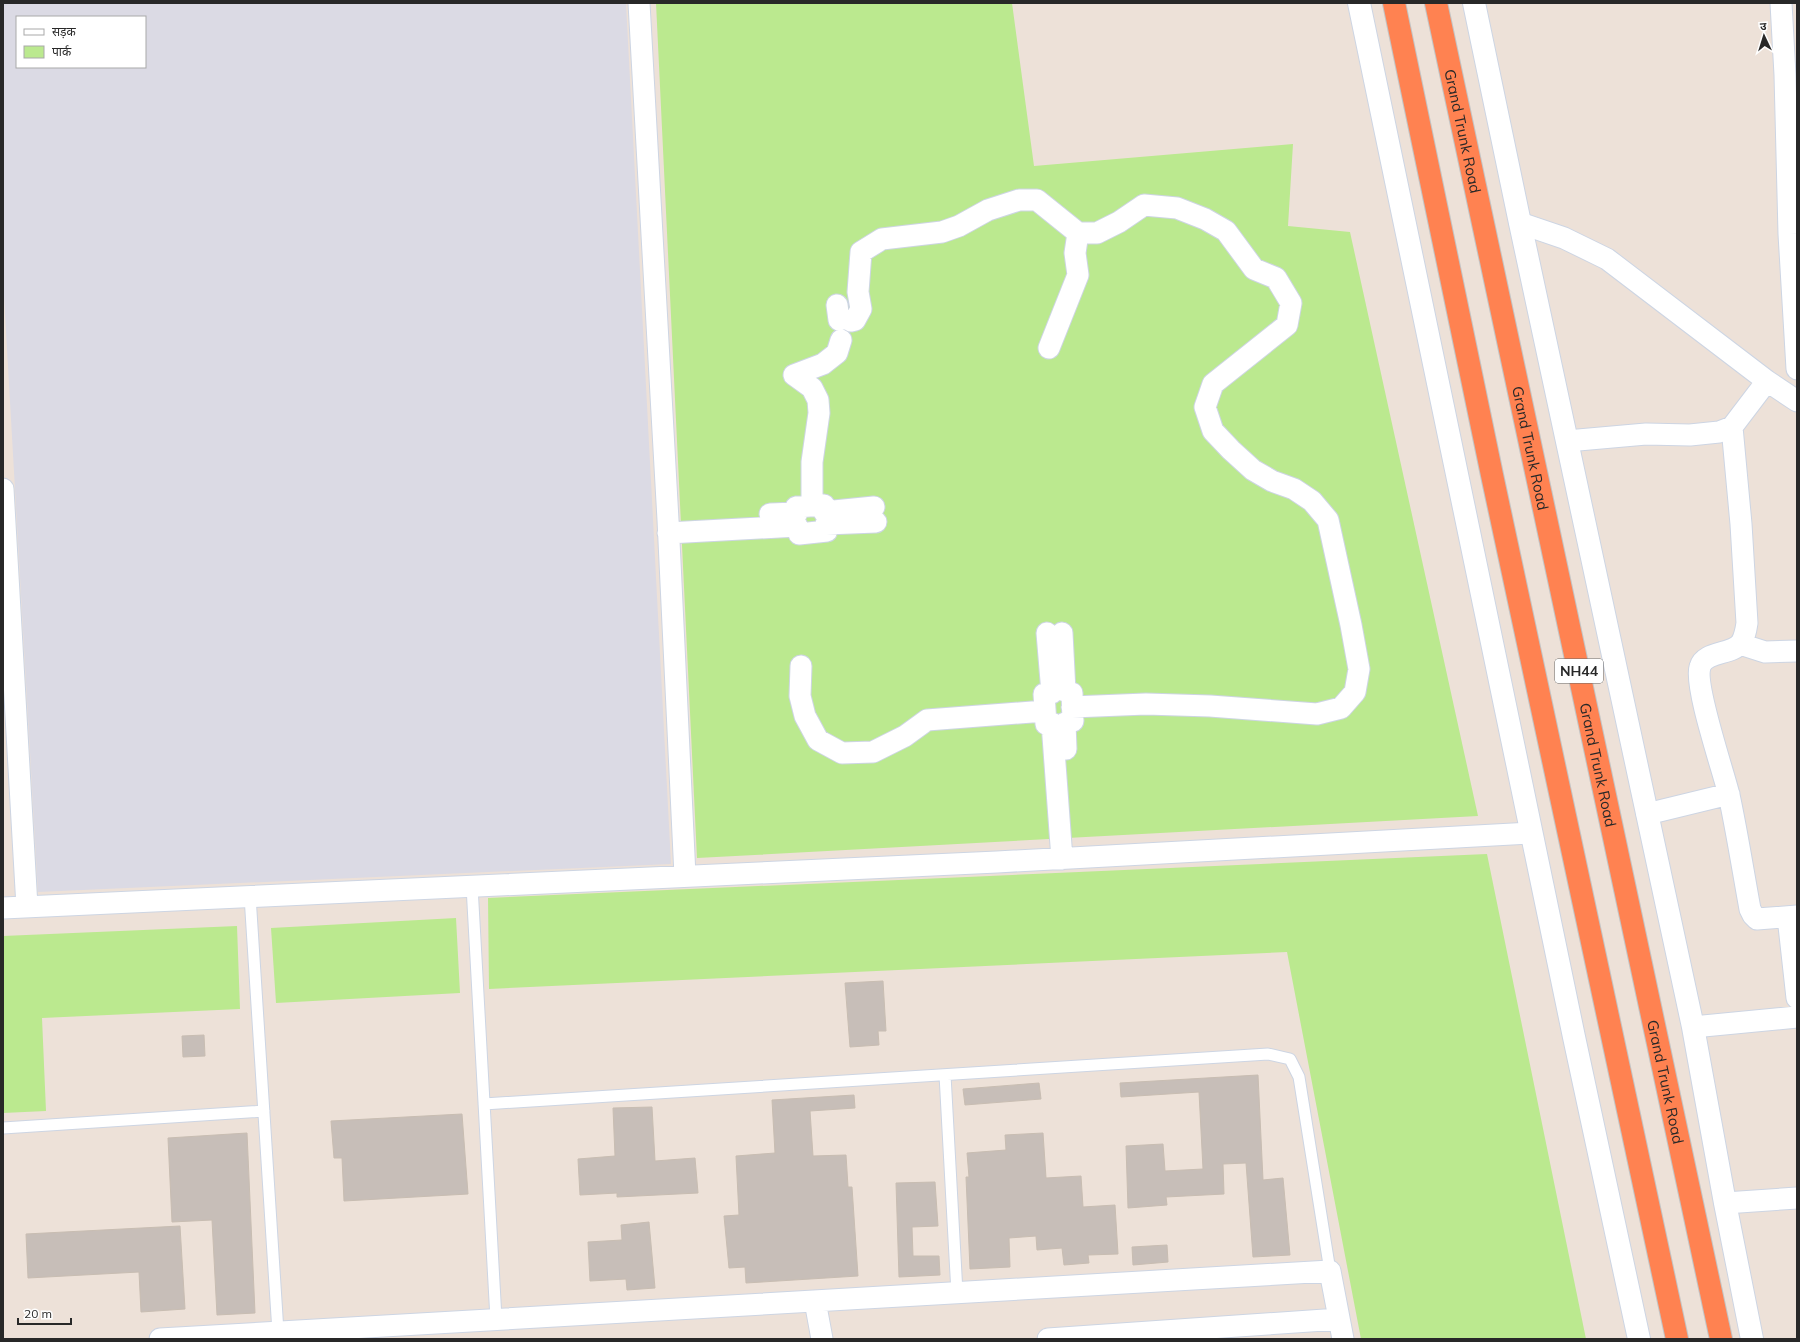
<svg xmlns="http://www.w3.org/2000/svg" width="1800" height="1342" viewBox="0 0 1800 1342" font-family="Mulish,'Noto Sans Devanagari',sans-serif">
<style>
.industrial{fill:#dbdae4;fill-rule:evenodd}
.green{fill:#bbe98f}
.building{fill:#c7beb8;stroke:#c8bdb2}
.lines{fill:none;stroke-linecap:round;stroke-linejoin:round}
.lane-casing{stroke:#cdd5e3;stroke-width:13}
.street-casing{stroke:#cdd5e3;stroke-width:23}
.secondary-casing{stroke:#cdd5e3;stroke-width:24}
.highway-casing{stroke:#c3c3c3;stroke-width:24}
.lane{stroke:#fff;stroke-width:11}
.street{stroke:#fff;stroke-width:21}
.secondary{stroke:#fff;stroke-width:22}
.highway{stroke:#ff8251;stroke-width:22}
.labels{text-anchor:middle;dominant-baseline:central;stroke-width:3;stroke-linejoin:round;paint-order:stroke}
.shield{fill:#fff;stroke:#686868;stroke-width:1}
.shield-label{font-size:14px;font-weight:bold;fill:#282828}
.street-label{font-size:15px;fill:#282828;stroke:#fff}
</style>
<rect width="100%" height="100%" fill="#ede1d8"/>
<!-- industrial -->
<path class="industrial" d="M3 3H626L671 864 38 892 3 279ZM17 17H145V67H17Z"/>
<!-- green -->
<path class="green" d="M656 3H1012L1034 166 1293 144 1288 226 1350 232 1478 816 697 858Z
M1487 854 1586 1339H1361L1287 952 489 989 488 898Z
M456 918 460 993 276 1003 271 928Z
M237 926 240 1009 42 1018 46 1111 3 1113V936Z"/>
<!-- building -->
<path class="building" d="M883 981 886 1031H878L879 1045 850 1047 845 983Z
M204 1035 205 1056 183 1057 182 1036Z
M1258 1075 1263 1180 1283 1178 1290 1255 1253 1257 1246 1163 1223 1164 1224 1194 1166 1197 1167 1205 1128 1208 1126 1146 1163 1144 1165 1171 1203 1169 1199 1092 1121 1097 1120 1083Z
M1039 1083 1041 1099 965 1105 963 1089Z
M854 1095 855 1108 810 1111 813 1156 846 1155 848 1187H852L858 1276 746 1283 745 1267 729 1268 724 1216 739 1215 736 1156 775 1153 772 1100Z
M652 1107 655 1161 695 1158 698 1193 617 1197V1193L580 1195 578 1159 615 1156 613 1108Z
M462 1114 468 1194 344 1201 342 1158H334L331 1121Z
M247 1133 255 1313 217 1315 212 1220 172 1222 168 1138Z
M1043 1133 1046 1178 1081 1176 1083 1207 1115 1205 1118 1254 1088 1255 1089 1263 1064 1265 1062 1248 1037 1250 1036 1236 1009 1238 1010 1267 970 1269 966 1177H969L967 1153 1006 1150 1005 1135Z
M935 1182 938 1226 912 1227 913 1256H939L940 1275 899 1277 896 1183Z
M649 1222 655 1288 627 1290 626 1279 590 1281 588 1242 622 1240 621 1225Z
M180 1226 185 1309 141 1312 139 1272 28 1278 26 1234Z
M1167 1245 1168 1262 1133 1265 1132 1247Z"/>
<g class="lines">
<defs>
<path id="lane" d="M472 886 496 1319
M250 896 278 1332
M945 1075 957 1293
M484 1104 1268 1054 1290 1059 1299 1077 1330 1271
M3 1128 264 1111"/>
<path id="street" d="M639 3 668 520 685 876
M1781 3 1785 75 1789 234 1797 369
M1520 223 1564 238 1607 259 1767 381 1797 401
M837 305 839 320
M851 321 855 320 861 309 858 292 861 252 882 239 942 232 959 226 988 210 1019 200H1037L1078 233
M1049 348 1078 275 1075 253 1078 233H1097L1119 222 1144 205 1177 208 1205 219 1226 231 1254 269 1276 278 1291 303 1287 325 1213 384 1205 407 1213 431 1231 450 1253 470 1272 481 1294 489 1312 501 1328 520 1351 625 1359 669 1355 692 1341 708 1317 714 1210 706 1146 704 1072 707
M1732 427 1741 524 1747 623C1746 630 1745 637 1741 643 1732 655 1704 651 1700 667 1694 686 1723 770 1729 795 1737 832 1743 871 1750 909L1753 915 1757 919 1797 916
M1567 441 1646 434 1690 435 1719 432 1732 427 1767 381
M3 489 27 907
M812 506V462L819 413 818 400 812 388 794 375 823 364 837 353 841 340
M770 514 797 513 796 507 824 505V512L874 507
M668 533 797 526 799 534 827 531 826 524 876 522
M1047 633 1052 693 1044 694 1046 724 1052 723 1062 859
M1062 633 1065 691 1072 693 1073 721 1065 723 1066 749
M1740 644 1765 652 1797 651
M801 666 800 696 805 716 818 740 842 753 873 752 905 736 927 720 1045 711
M1647 814 1729 794
M3 908 997 862 1531 833
M1788 917 1797 998
M1693 1027 1797 1017
M1725 1203 1797 1198
M815 1301 822 1339
M160 1339 1330 1271 1343 1339
M1048 1339 1339 1319"/>
<path id="secondary" d="M1359 3 1574 1037 1639 1339
M1474 3 1520 223 1693 1027 1725 1203 1752 1339"/>
<g id="highway">
<path d="M1394 3 1492 475 1677 1339"/>
<path id="s1" d="M1436 3 1721 1339"/>
</g>
</defs>
<!-- lane casing -->
<use href="#lane" class="lane-casing"/>
<!-- street casing -->
<use href="#street" class="street-casing"/>
<!-- secondary casing -->
<use href="#secondary" class="secondary-casing"/>
<!-- highway casing -->
<use href="#highway" class="highway-casing"/>
<!-- lane -->
<use href="#lane" class="lane"/>
<!-- street -->
<use href="#street" class="street"/>
<!-- secondary -->
<use href="#secondary" class="secondary"/>
<!-- highway -->
<use href="#highway" class="highway"/>
</g>
<g class="labels">
<!-- shield labels -->
<rect class="shield" x="1555" y="659" width="48" height="24" rx="3"/>
<g class="shield-label">
<text x="1579" y="671">NH44</text>
</g>
<!-- street labels -->
<g class="street-label">
<text stroke="none"><textPath href="#s1" startOffset="131">Grand Trunk Road</textPath></text>
<text stroke="none"><textPath href="#s1" startOffset="455">Grand Trunk Road</textPath></text>
<text stroke="none"><textPath href="#s1" startOffset="779">Grand Trunk Road</textPath></text>
<text stroke="none"><textPath href="#s1" startOffset="1103">Grand Trunk Road</textPath></text>
</g>
</g>
<!-- border -->
<rect width="1800" height="1342" fill="none" stroke="#282828" stroke-width="8"/>
<!-- legend -->
<rect x="16" y="16" width="130" height="52" fill="#ffffff" stroke="#a9a9a9"/>
<rect x="24" y="29" width="20" height="6" fill="#ffffff" stroke="#a9a9a9"/>
<text x="52" y="36" font-size="12" fill="#282828">सड़क</text>
<rect x="24" y="46" width="20" height="12" fill="#bbe98f" stroke="#a9a9a9"/>
<text x="52" y="56" font-size="12" fill="#282828">पार्क</text>
<!-- north arrow -->
<g transform="translate(1764 36) rotate(356)" stroke="#ffffff" stroke-width="3" paint-order="stroke">
<path d="M0-3L7 15L0 10L-7 15Z" fill="#282828"/>
<text y="-6" font-size="11" font-weight="bold" text-anchor="middle" fill="#282828">उ</text>
</g>
<!-- scale -->
<path d="M18 1318v6h53v-6" fill="none" stroke="#282828" stroke-width="2"/>
<text x="24" y="1318" font-size="12" fill="#282828" stroke="#ffffff" stroke-width="3" paint-order="stroke">20 m</text>
</svg>
